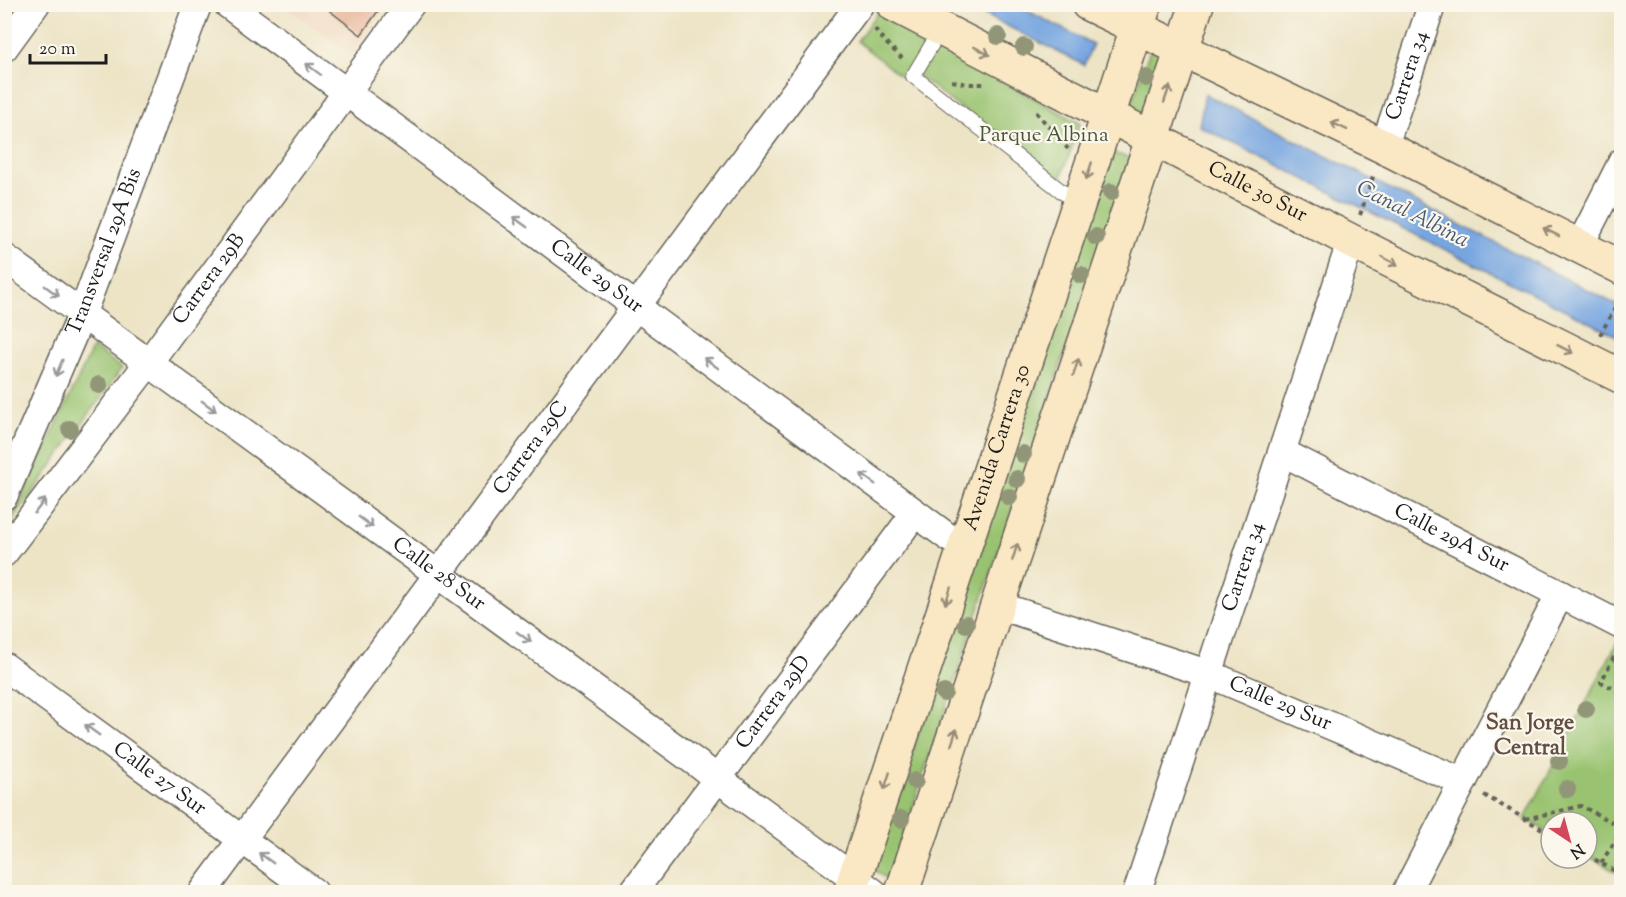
<svg xmlns="http://www.w3.org/2000/svg" width="1626" height="897" viewBox="0 0 1626 897" font-family="'Sorts Mill Goudy',serif">
<style>
.built{fill:#efd6bb}
.green{fill:#99c36f;stroke:#5a7046;stroke-width:1.5}
.water{fill:#76a5e0;stroke:#49607e;stroke-width:1.5}
.building{fill:#e5ac8f}
.lines{fill:none;stroke-linecap:round;stroke-linejoin:round}
.lane-casing{stroke:#656258;stroke-width:16}
.street-casing{stroke:#656258;stroke-width:30}
.secondary-casing{stroke:#656258;stroke-width:36}
.path{stroke:#656258;stroke-width:4;stroke-dasharray:4.5 4.5;stroke-linecap:butt}
.lane{stroke:#fff;stroke-width:14}
.street{stroke:#fff;stroke-width:27}
.secondary{stroke:#fae7c3;stroke-width:33}
.tree{fill:#929678}
.oneway{stroke:#968c78}
.oneway2{stroke:#999}
.labels{text-anchor:middle;dominant-baseline:central;stroke-width:4.5;stroke-linejoin:round;paint-order:stroke}
.street-label{font-size:21px;fill:#1c1c1c;stroke:#fbf7ec}
.park-label{font-size:21px;fill:#485639;stroke:#fbf7ec}
.water-label{font-size:22px;font-style:italic;fill:#445a74;stroke:#fbf7ec}
.neighbourhood-label{font-size:22px;font-weight:bold;fill:#624e44;stroke:#fbf7ec}
</style>
<rect width="100%" height="100%" fill="#fbf7ec"/>
<filter id="ink" filterUnits="userSpaceOnUse"><feTurbulence type="fractalNoise" baseFrequency=".0167" numOctaves="2"/><feDisplacementMap in="SourceGraphic" scale="12" xChannelSelector="R" yChannelSelector="G"/><feConvolveMatrix kernelMatrix="1 2 1 2 8 2 1 2 1" color-interpolation-filters="sRGB"/></filter>
<filter id="wash" filterUnits="userSpaceOnUse"><feTurbulence type="fractalNoise" baseFrequency=".008" numOctaves="4" result="noise"/><feDisplacementMap in="SourceGraphic" scale="24" xChannelSelector="R" yChannelSelector="G"/><feGaussianBlur stdDeviation="1.35" result="paint"/><feColorMatrix in="noise" values="0 0 0 0 0 0 0 0 0 0 0 0 0 0 0 0 0 1.4 0 .05"/><feComposite in="paint" operator="in"/></filter>
<g filter="url(#wash)">
<rect width="100%" height="100%" fill="#ede4c6"/>
<!-- built -->
<path class="built" d="M283 5H388L352 54Z"/>
<!-- green -->
<path class="green" d="M877 13 1080 123 1059 184 909 69 903 78 857 41Z
M1151 47 1164 53 1143 115 1129 111Z
M1113 153 1130 158 888 880 873 869Z
M93 347 122 368 8 527Z
M1618 641 1622 643 1621 875 1587 855V822H1551V834L1525 819Z"/>
<!-- water -->
<path class="water" d="M966 5H1016L1093 44 1084 65Z
M1205 94 1621 307V338L1199 126Z"/>
<g id="blocks">
<!-- building -->
<path class="building" d="M321 4H383L361 35Z"/>
</g>
</g>
<g filter="url(#ink)">
<use href="#blocks" fill-opacity="0" stroke="#656258" stroke-width="1.5"/>
<g class="lines">
<defs>
<path id="lane" d="M941 29 913 76 1078 204"/>
<g id="street">
<path id="s1" d="M227 4 948 537 964 548"/>
<path d="M4 48 36 4"/>
<path id="s2" d="M1384 147 1432 4"/>
<path d="M1579 247 1622 162"/>
<path id="s3" d="M4 257 873 892"/>
<path id="s4" d="M1282 452 1622 626"/>
<path id="s5" d="M4 496 82 314 198 4"/>
<path id="s6" d="M4 553 149 362 411 4"/>
<path id="s7" d="M997 605 1209 674 1463 782"/>
<path id="s8" d="M4 666 314 892"/>
<path id="s9" d="M203 892 860 4"/>
<path id="s10" d="M633 892 915 513"/>
<path id="s11" d="M1137 892 1351 241"/>
<path d="M1406 892 1560 594"/>
</g>
<g id="secondary">
<path id="s12" d="M893 4 1351 241 1622 377"/>
<path d="M1088 4 1384 147 1622 268"/>
<path id="s13" d="M850 892 1145 4"/>
<path d="M902 892 1197 4"/>
</g>
</defs>
<!-- lane casing -->
<use href="#lane" class="lane-casing"/>
<!-- street casing -->
<use href="#street" class="street-casing"/>
<!-- secondary casing -->
<use href="#secondary" class="secondary-casing"/>
<!-- path -->
<path class="path" d="M875 29 885 42 902 58
M952 81 967 84H984
M1036 112 1068 149
M1360 215 1374 174
M1600 335 1621 297
M1618 649 1601 682 1622 693
M1484 795 1551 834
M1525 819 1581 806 1622 827
M1587 855 1622 875
M1601 863 1622 830"/>
<!-- lane -->
<use href="#lane" class="lane"/>
<!-- street -->
<use href="#street" class="street"/>
<!-- secondary -->
<use href="#secondary" class="secondary"/>
</g>
<!-- trees -->
<g class="tree">
<circle cx="998" cy="36" r="9"/>
<circle cx="1024" cy="47" r="9"/>
<circle cx="1146" cy="78" r="9"/>
<circle cx="1111" cy="192" r="9"/>
<circle cx="1096" cy="237" r="9"/>
<circle cx="1081" cy="275" r="9"/>
<circle cx="99" cy="385" r="9"/>
<circle cx="70" cy="429" r="9"/>
<circle cx="1023" cy="454" r="9"/>
<circle cx="1017" cy="479" r="9"/>
<circle cx="1009" cy="497" r="9"/>
<circle cx="966" cy="624" r="9"/>
<circle cx="944" cy="693" r="9"/>
<circle cx="1586" cy="709" r="9"/>
<circle cx="1559" cy="761" r="9"/>
<circle cx="915" cy="781" r="9"/>
<circle cx="1567" cy="789" r="9"/>
<circle cx="901" cy="819" r="9"/>
</g>
<!-- one-way arrows -->
<defs><path id="oneway-shaft" d="M-6 0H5M1.5-3L5.5 0L1.5 3" fill="none" stroke-width="1.6" stroke-linecap="round" stroke-linejoin="round" transform="scale(1.5)"/></defs>
<g class="oneway">
<use href="#oneway-shaft" transform="translate(982 51) rotate(28)"/>
<use href="#oneway-shaft" transform="translate(1167 94) rotate(-71)"/>
<use href="#oneway-shaft" transform="translate(1339 126) rotate(-154)"/>
<use href="#oneway-shaft" transform="translate(1089 171) rotate(108)"/>
<use href="#oneway-shaft" transform="translate(1551 232) rotate(-153)"/>
<use href="#oneway-shaft" transform="translate(1390 261) rotate(27)"/>
<use href="#oneway-shaft" transform="translate(1565 349) rotate(27)"/>
<use href="#oneway-shaft" transform="translate(1076 367) rotate(-72)"/>
<use href="#oneway-shaft" transform="translate(1015 552) rotate(-72)"/>
<use href="#oneway-shaft" transform="translate(948 596) rotate(108)"/>
<use href="#oneway-shaft" transform="translate(954 737) rotate(-72)"/>
<use href="#oneway-shaft" transform="translate(887 781) rotate(108)"/>
</g>
<g class="oneway2">
<use href="#oneway-shaft" transform="translate(313 69) rotate(-143)"/>
<use href="#oneway-shaft" transform="translate(520 222) rotate(-144)"/>
<use href="#oneway-shaft" transform="translate(52 291) rotate(36)"/>
<use href="#oneway-shaft" transform="translate(711 363) rotate(-144)"/>
<use href="#oneway-shaft" transform="translate(59 368) rotate(113)"/>
<use href="#oneway-shaft" transform="translate(209 406) rotate(36)"/>
<use href="#oneway-shaft" transform="translate(868 479) rotate(-144)"/>
<use href="#oneway-shaft" transform="translate(40 506) rotate(-53)"/>
<use href="#oneway-shaft" transform="translate(366 522) rotate(36)"/>
<use href="#oneway-shaft" transform="translate(524 637) rotate(36)"/>
<use href="#oneway-shaft" transform="translate(92 730) rotate(-144)"/>
<use href="#oneway-shaft" transform="translate(266 858) rotate(-144)"/>
</g>
</g>
<g class="labels">
<!-- street labels -->
<g class="street-label">
<text stroke="none"><textPath href="#s2" startOffset="75">Carrera 34</textPath></text>
<text stroke="none"><textPath href="#s12" startOffset="410">Calle 30 Sur</textPath></text>
<text stroke="none"><textPath href="#s5" startOffset="264">Transversal 29A Bis</textPath></text>
<text stroke="none"><textPath href="#s1" startOffset="459">Calle 29 Sur</textPath></text>
<text stroke="none"><textPath href="#s6" startOffset="342">Carrera 29B</textPath></text>
<text stroke="none"><textPath href="#s9" startOffset="552">Carrera 29C</textPath></text>
<text stroke="none"><textPath href="#s13" startOffset="468">Avenida Carrera 30</textPath></text>
<text stroke="none"><textPath href="#s4" startOffset="190">Calle 29A Sur</textPath></text>
<text stroke="none"><textPath href="#s11" startOffset="342">Carrera 34</textPath></text>
<text stroke="none"><textPath href="#s3" startOffset="538">Calle 28 Sur</textPath></text>
<text stroke="none"><textPath href="#s10" startOffset="236">Carrera 29D</textPath></text>
<text stroke="none"><textPath href="#s7" startOffset="300">Calle 29 Sur</textPath></text>
<text stroke="none"><textPath href="#s8" startOffset="192">Calle 27 Sur</textPath></text>
</g>
<!-- park labels -->
<g class="park-label">
<text x="1044" y="136">Parque Albina</text>
</g>
<!-- water labels -->
<g class="water-label">
<text transform="translate(1412 215) rotate(27)">Canal Albina</text>
</g>
<!-- neighbourhood labels -->
<g class="neighbourhood-label">
<text x="1530" y="724">San Jorge<tspan x="1530" dy="25">Central</tspan></text>
</g>
</g>
<!-- margin -->
<rect width="1626" height="897" fill="none" stroke="#fbf7ec" stroke-width="24"/>
<!-- north arrow -->
<g transform="translate(1569 840) rotate(144)"><circle r="28" fill="#fbf7ec" stroke="#a29f99" stroke-width="1.5"/>
<path d="M0-4.5L10 22L0 15L-10 22Z" fill="#d1495b"/>
<text y="-9" font-size="16" font-weight="bold" text-anchor="middle" fill="#1c1c1c">N</text>
</g>
<!-- scale -->
<path d="M30 54v9h76v-9" fill="none" stroke="#1c1c1c" stroke-width="3"/>
<text x="39" y="54" font-size="18" fill="#1c1c1c" stroke="#fbf7ec" stroke-width="4.5" paint-order="stroke">20 m</text>
</svg>
